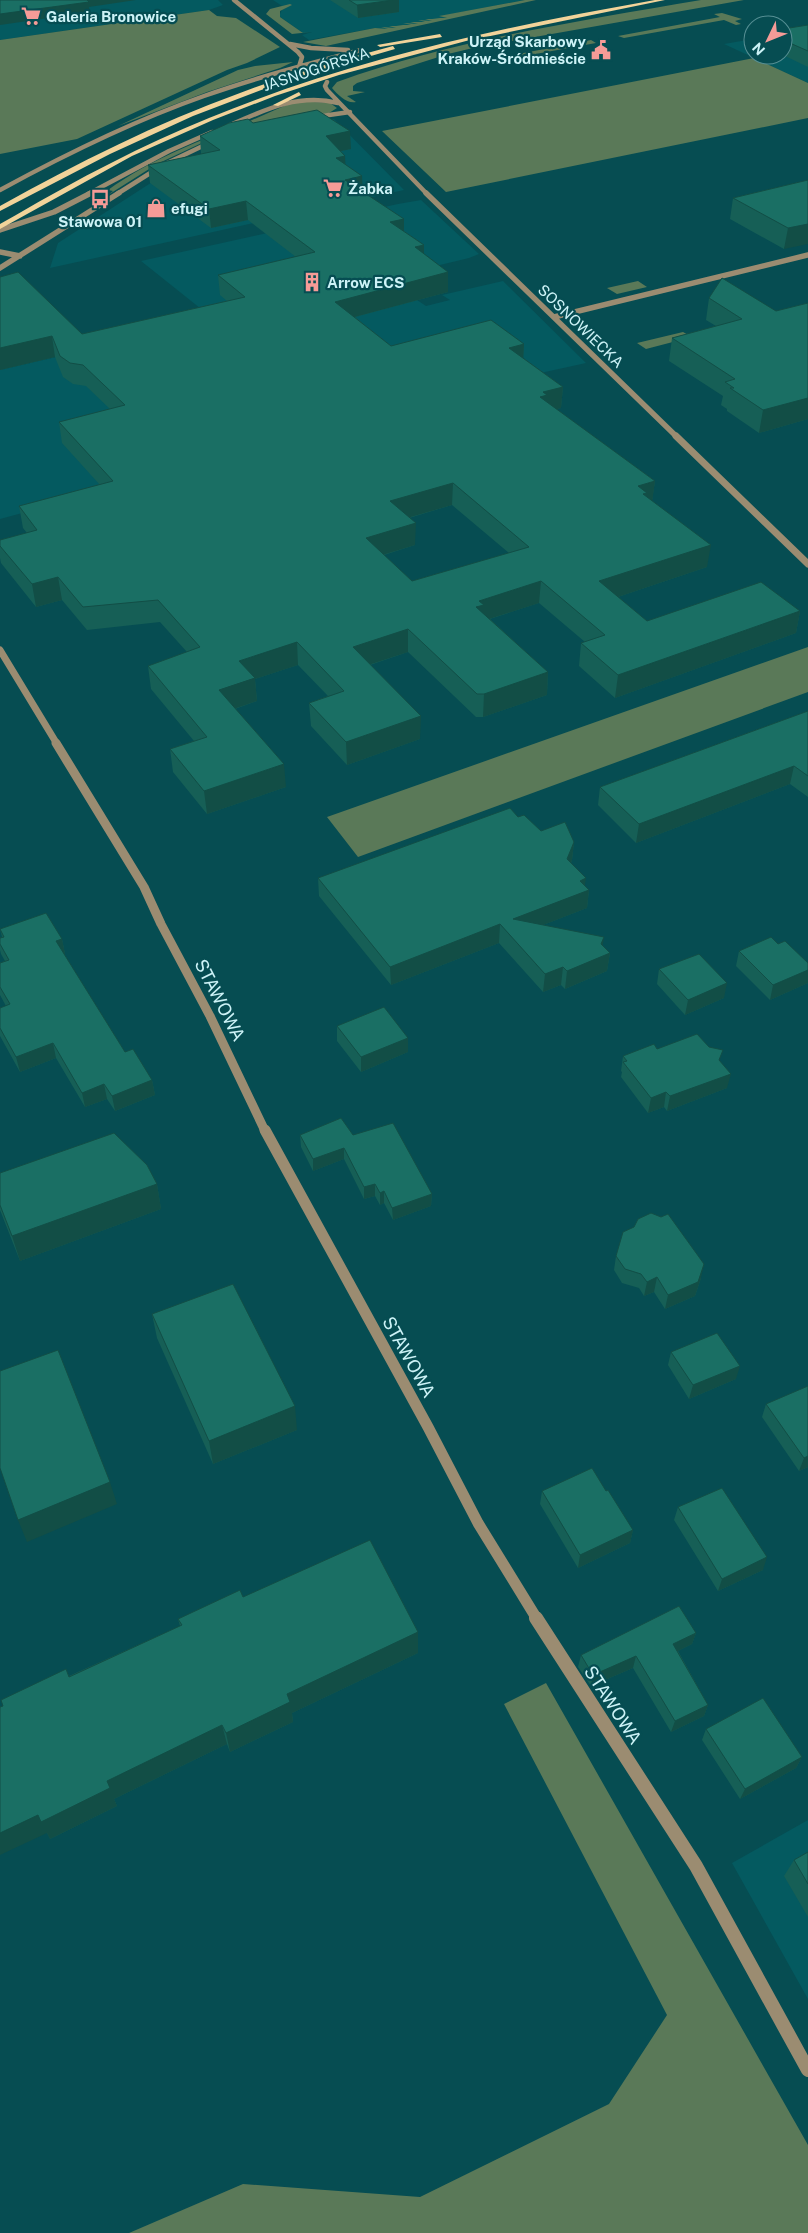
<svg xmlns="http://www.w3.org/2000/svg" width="808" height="2233" viewBox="0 0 808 2233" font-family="'Public Sans',sans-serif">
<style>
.built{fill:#045a60}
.green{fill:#5a7958}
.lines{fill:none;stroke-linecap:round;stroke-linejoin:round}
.street-far5{stroke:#9b8c71;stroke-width:4.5}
.street-far4{stroke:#9b8c71;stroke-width:5.5}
.street-far3{stroke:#9b8c71;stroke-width:7}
.street-far2{stroke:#9b8c71;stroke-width:9}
.street-far1{stroke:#9b8c71;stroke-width:11}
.street{stroke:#9b8c71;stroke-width:14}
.primary{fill:#f1d39a;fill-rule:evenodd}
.wall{fill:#165f56;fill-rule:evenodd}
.shaded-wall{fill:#124e46}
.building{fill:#1a6f64;stroke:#124e46;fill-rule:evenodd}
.labels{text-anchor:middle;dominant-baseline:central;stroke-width:4.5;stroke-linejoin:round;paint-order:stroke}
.far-poi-label{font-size:15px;font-weight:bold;fill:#cdf3f7;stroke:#064d52;text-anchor:start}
.far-street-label{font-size:15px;fill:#cdf3f7;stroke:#064d52}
.street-label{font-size:18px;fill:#cdf3f7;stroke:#064d52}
</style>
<rect width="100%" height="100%" fill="#064d52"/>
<!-- built -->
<path class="built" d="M0 0H218L223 5 209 10 0 40Z
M273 0H525L441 16 449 18 429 22 420 20 427 22 407 26 398 24 405 26 385 30 375 28 309 40 302 35 312 32 303 33 279 16 282 10 291 5 282 6Z
M808 29V83L724 44 753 39V55H783Z
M334 119 404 190 50 268 58 243 180 164 231 140 285 127Z
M421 200 479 254 469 258 324 293 417 300 426 306 450 300 442 295 503 281 586 363 545 372 0 519V370L215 320 141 261 398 204Z
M808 1820V1999L732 1863Z"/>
<!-- green -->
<path class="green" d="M525 0H536L326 46 303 42 375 28 388 29 381 27 396 28 389 26H403L396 25H411L403 23 418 24 410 22H425L418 20 432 21 425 19H440L432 18H447L439 16Z
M701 0H744L473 48 448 54 357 83 353 86V91L365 92 347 96 356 102C347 104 338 95 332 88L337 82C454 40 579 21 701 0Z
M290 4 292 5 280 11V17L303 33 311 32 292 34 266 14 270 9Z
M209 10 217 16 236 18 280 47 247 63 227 70 77 139 0 154V40Z
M722 13 742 19 735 21 741 24 736 25 724 20 624 38 618 36 720 17 714 14Z
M591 40 596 43 475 65 467 60 485 55 492 59Z
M754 58 808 83V118L446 192 382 131Z
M293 62 280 68 207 92 118 126 238 70 255 66Z
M297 101 330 103 337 108 329 113 284 119 206 141 157 164 108 195 113 191 108 190C151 159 201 140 250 121 266 114 281 107 297 101Z
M638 281 647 287 617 294 607 288Z
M683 332 692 337 646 349 637 343Z
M808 647V692L358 857 327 817Z
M546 1683 808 2145V2233H129L243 2184 420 2197 609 2104 667 2015 504 1704Z"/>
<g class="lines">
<!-- street-far5 -->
<path class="street-far5" d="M234 0 298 52 302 57 299 67
M290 44 311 48 348 50
M327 82 325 86 327 90 427 194
M315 117 350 112
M228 126C264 110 298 93 338 103
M0 190C66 154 133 121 204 96 255 78 308 64 361 50
M88 194 169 151 212 132
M117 194 163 165 211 142"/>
<!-- street-far4 -->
<path class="street-far4" d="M426 193 677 437
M0 230 54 212 91 193
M0 252 20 256
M0 268 119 193
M554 317 808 255"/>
<!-- street-far3 -->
<path class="street-far3" d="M676 436 808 564
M0 650 57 744"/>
<!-- street-far2 -->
<path class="street-far2" d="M56 743 144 887 161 924 210 1016 265 1131"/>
<!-- street-far1 -->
<path class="street-far1" d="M265 1130 428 1427 478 1523 537 1619"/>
<!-- street -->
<path class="street" d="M536 1618 696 1866 808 2070"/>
<!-- primary -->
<path class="primary" d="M655 0H665L466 41 339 75 275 96 213 120 132 156 0 229V224L16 215C78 179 142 145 209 118 352 59 503 27 655 0Z
M440 34 442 37 380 47 377 45Z
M393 46 395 49 285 81 193 116 110 154 0 211V206C77 163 157 123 240 93 290 74 342 60 393 46Z
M299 92 301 95 278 106 273 105Z"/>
</g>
<!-- wall -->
<path class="wall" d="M330 0H399V12L358 18Z
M808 25V67L783 55V29Z
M253 123 351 149 341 151 345 156V165L363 192 404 231 424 245V254L448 272V292L355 317 391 346 524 344 523 358 563 387 561 408 556 409 655 481 652 501 707 567 618 597 647 621 800 611 796 633 615 698 579 666 581 643 585 642 539 603 490 619 548 672 547 695 483 717H476L408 652 370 665 420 739 347 765 311 726 309 703 328 696 298 665 255 679 257 701 235 709 286 787 207 814 173 772 170 749 194 741 151 689 148 666 187 652 160 622 87 630 62 600 36 607 1 563 0 558V540L27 533 23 528 19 506 100 485 62 443 59 422 110 409 86 386 73 384 63 377 55 357 0 370V277L82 334 227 301 220 295 218 275 296 257 248 220 211 228 150 183 148 165 201 154 200 136ZM452 505 509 553 412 581 384 555 415 545 409 518Z
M808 180 784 249 730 219 733 198Z
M709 298 776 311 808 303V419L759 433 727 411V409L721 405 723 396 669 361 672 338 716 326 706 320Z
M808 711V797L790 784 636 843 598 805 600 787Z
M518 817 541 831 574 842 572 860 571 863 585 886 589 890 587 908 543 925 603 946 610 953 607 971 565 989 561 985 543 992 499 943 391 985 319 896 318 878Z
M0 929 62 939 65 954H64L125 1052 152 1080 155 1095 115 1111 107 1099 85 1107 56 1058 20 1072 0 1036V1008L6 1006 0 995V963L5 961 1 954 0 950V938L2 937Z
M778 944 808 963V983L770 1000 736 966 739 951Z
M659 969 724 998 685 1015 657 984Z
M337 1026 408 1038V1052L361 1072 337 1041Z
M657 1049 720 1061 727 1088 667 1111 664 1107 648 1113 621 1077 622 1072 621 1071 623 1056Z
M300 1135H353L432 1194 431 1206 393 1220 384 1203 380 1205 375 1196 364 1199 344 1159 313 1171 301 1147Z
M0 1173 157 1184 161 1209 20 1261 0 1210Z
M616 1256 701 1278 695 1296 665 1309 654 1292 644 1296 639 1288 622 1283 614 1270Z
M152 1314 297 1430 213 1464 157 1338Z
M671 1352 736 1379 689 1399 668 1365Z
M808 1386V1467L799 1471 762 1417 766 1404Z
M542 1491 633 1530 630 1543 578 1568 540 1504Z
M678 1507 763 1570 718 1591 674 1520Z
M243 1597 418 1653 292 1713 293 1722 230 1752 227 1744 114 1799 117 1806 50 1839 47 1833 66 1669 69 1676 180 1626 178 1619Z
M696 1633 692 1644 678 1651 708 1705 704 1716 671 1732 633 1668 591 1686 578 1667 581 1655Z
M706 1729 802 1757 796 1768 740 1799 702 1740Z
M808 1852V1917L784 1876 794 1860Z"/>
<!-- shaded-wall -->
<path class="shaded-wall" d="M84 0H136L89 7 90 12 0 25V14Z
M393 0H399V12L358 18 357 5Z
M350 131 351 149 326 154V136Z
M345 156 346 174 336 158Z
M362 176 363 195 345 180Z
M246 201 248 220 211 228 209 209Z
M404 219V238L390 222Z
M808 224V244L784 249 788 228Z
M424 245V265L415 247Z
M448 272V292L336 322 335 302Z
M52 336 55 357 0 370V348Z
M524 344 523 364 509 348Z
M563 387 561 408 546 412 540 397 543 392Z
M808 398V419L759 433 763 410Z
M655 481 652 503 642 506 638 486Z
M453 483 452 505 390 523V501Z
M416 523 415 545 366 560V538Z
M711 545 707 567 597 604 599 581Z
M58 577 62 600 36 607 32 584Z
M541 581 539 603 483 621 476 607 479 601Z
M800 611 796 633 615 698 618 675Z
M408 629V652L353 670V647Z
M297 642 298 665 255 679 257 701 222 713 219 690 239 661Z
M548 672 547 695 483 717 484 694Z
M421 716 420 739 347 765 346 742Z
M284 764 286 787 207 814 204 791Z
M794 766 790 784 636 843 639 824Z
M574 842 572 860 566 877 567 859Z
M586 878 584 892 589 890 587 908 512 937 513 919 580 881Z
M500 924 499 943 391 985 390 967Z
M604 937 601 957 610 953 607 971 565 989 567 971 601 944Z
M62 939 65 954 59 956 56 941Z
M563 967 561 985 543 992 545 974Z
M808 970V983L770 1000 773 985Z
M727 983 724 998 685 1015 688 1000Z
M408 1038V1052L361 1072V1057Z
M53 1043 56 1058 20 1072 16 1057Z
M731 1074 727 1088 667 1111 670 1096Z
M152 1080 155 1095 115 1111 112 1096Z
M104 1084 107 1099 85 1107 82 1093Z
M666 1092 664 1107 648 1113 651 1098Z
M344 1148V1159L313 1171V1159Z
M157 1184 161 1209 20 1261 12 1236Z
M375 1184V1196L364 1199V1187Z
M384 1191V1203L380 1205V1193Z
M432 1194 431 1206 393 1220 392 1208Z
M704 1264 701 1278 695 1296 665 1309 668 1295Z
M657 1277 654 1292 644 1296 647 1282Z
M740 1366 736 1379 689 1399 693 1385Z
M295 1406 297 1430 213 1464 209 1441Z
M808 1456V1467L799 1471 804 1458Z
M110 1482 117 1504 27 1542 18 1520Z
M633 1530 630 1543 578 1568 580 1555Z
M767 1557 763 1570 718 1591 722 1579Z
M418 1632V1653L292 1713 293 1722 230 1752 226 1733 287 1694Z
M696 1633 692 1644 670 1655 673 1644Z
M636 1656 633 1668 591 1686 593 1675Z
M708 1705 704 1716 671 1732 675 1721Z
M222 1725 227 1744 114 1799 117 1806 50 1839 47 1833 0 1855V1833Z
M802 1757 796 1768 740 1799 745 1789Z"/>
<!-- building -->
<path class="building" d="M0 0H87L89 2 0 14Z
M349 0H393L357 5Z
M808 25V51L783 40V29Z
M317 110 350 131 326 136 345 156 336 158 362 176 345 180 404 219 390 222 424 245 415 247 448 272 335 302 391 346 491 320 524 344 509 348 563 387 543 392 547 395 540 397 655 481 638 486 647 493 643 494 711 545 599 581 647 621 761 582 800 611 618 675 581 643 605 635 541 581 479 601 484 605 476 607 548 672 484 694H477L408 629 353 647 421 716 346 742 309 703 344 691 297 642 239 661 255 678 219 690 284 764 204 791 170 749 207 737 148 666 200 647 158 600 83 607 58 577 32 584 0 546V540L37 530 19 506 113 481 59 422 125 405 83 365 70 363 60 356 52 336 0 348V277L18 272 82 334 245 297 218 275 315 252 246 201 209 209 148 165 220 150 200 136 229 123 248 119 253 123ZM453 483 529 547 412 581 366 538 416 523 390 501Z
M808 180V224L788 228 733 198Z
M722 278 776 311 808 303V398L763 410 730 388H734L725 382 735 379 672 338 742 319 709 298Z
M808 711V776L794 766 639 824 600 787Z
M510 808 518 817 524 815 541 831 565 822 574 842 567 859 586 878 580 881 589 890 513 919 604 937 601 944 610 953 567 971 563 967 545 974 500 924 390 967 318 878Z
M46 913 62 939 56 941 125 1052 133 1049 152 1080 112 1096 104 1084 82 1093 53 1043 16 1057 0 1028V1008L10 1004 0 987V963L9 960 0 944V938L4 937 0 929Z
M771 937 778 944 785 941 808 963V970L773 985 739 951Z
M699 954 727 983 688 1000 659 969Z
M384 1007 408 1038 361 1057 337 1026Z
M697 1034 709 1047 723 1050 719 1060 731 1074 670 1096 666 1092 651 1098 623 1062 627 1061 623 1056 654 1044 657 1049Z
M341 1118 353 1135 393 1123 432 1194 392 1208 384 1191 380 1193 375 1184 364 1187 344 1148 313 1159 300 1135Z
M114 1133 147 1165 157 1184 12 1236 0 1205V1173Z
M651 1213 661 1217 668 1214 704 1264 698 1282 668 1295 657 1277 647 1282 641 1274 625 1269 616 1256 623 1232 634 1227 638 1219Z
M233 1284 295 1406 209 1441 152 1314Z
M717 1333 740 1366 693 1385 671 1352Z
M58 1350 110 1482 18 1520 0 1468V1371Z
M808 1386V1456L804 1458 766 1404Z
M592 1468 606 1491 608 1490 633 1530 580 1555 542 1491Z
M722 1488 767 1557 722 1579 678 1507Z
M370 1540 418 1632 287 1694 290 1702 226 1733 222 1725 107 1781 110 1788 41 1822 38 1815 0 1833V1707L3 1706 1 1700 66 1669 69 1677 182 1625 178 1619 240 1590 243 1597Z
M679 1606 696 1633 673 1644 708 1705 675 1721 636 1656 593 1675 581 1655Z
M763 1698 802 1757 745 1789 706 1729Z
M808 1852V1884L794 1860Z"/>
<!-- icons -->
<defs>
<symbol id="supermarket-bare" viewBox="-9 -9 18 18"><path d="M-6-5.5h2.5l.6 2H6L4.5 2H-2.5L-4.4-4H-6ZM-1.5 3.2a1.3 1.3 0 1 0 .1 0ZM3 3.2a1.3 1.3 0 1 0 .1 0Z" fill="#f59b97" stroke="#064d52" stroke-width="2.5" paint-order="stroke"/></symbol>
<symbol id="civic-bare" viewBox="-9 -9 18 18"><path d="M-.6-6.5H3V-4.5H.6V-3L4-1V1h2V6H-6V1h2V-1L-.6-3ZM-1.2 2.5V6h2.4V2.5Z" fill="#f59b97" stroke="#064d52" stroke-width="2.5" paint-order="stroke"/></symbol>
<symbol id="bus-bare" viewBox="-9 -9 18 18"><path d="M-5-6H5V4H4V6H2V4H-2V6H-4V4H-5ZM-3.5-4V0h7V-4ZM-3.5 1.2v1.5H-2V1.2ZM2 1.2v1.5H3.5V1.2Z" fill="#f59b97" stroke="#064d52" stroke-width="2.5" paint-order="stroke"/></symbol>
<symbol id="shop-bare" viewBox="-9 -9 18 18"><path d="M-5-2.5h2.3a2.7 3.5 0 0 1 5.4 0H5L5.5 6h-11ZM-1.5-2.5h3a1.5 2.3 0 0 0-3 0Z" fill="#f59b97" stroke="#064d52" stroke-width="2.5" paint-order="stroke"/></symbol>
<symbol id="building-bare" viewBox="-9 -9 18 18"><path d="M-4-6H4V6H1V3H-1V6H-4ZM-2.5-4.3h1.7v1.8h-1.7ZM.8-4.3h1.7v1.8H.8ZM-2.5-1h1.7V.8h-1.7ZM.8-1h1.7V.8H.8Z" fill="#f59b97" stroke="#064d52" stroke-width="2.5" paint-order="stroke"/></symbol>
</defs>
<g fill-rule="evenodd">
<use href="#supermarket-bare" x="17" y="2" width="28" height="28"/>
<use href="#civic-bare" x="587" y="36" width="28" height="28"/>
<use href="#supermarket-bare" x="319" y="174" width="28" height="28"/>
<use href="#bus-bare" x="86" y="185" width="28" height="28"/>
<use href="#shop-bare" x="142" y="194" width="28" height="28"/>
<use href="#building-bare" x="298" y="268" width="28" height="28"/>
</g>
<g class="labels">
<!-- far-poi labels -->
<g class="far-poi-label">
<text x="46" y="16">Galeria Bronowice</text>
<text x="586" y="41" text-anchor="end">Urząd Skarbowy<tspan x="586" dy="17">Kraków-Śródmieście</tspan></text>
<text x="348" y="188">Żabka</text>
<text x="171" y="208">efugi</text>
<text x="100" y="221" text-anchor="middle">Stawowa 01</text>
<text x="327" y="282">Arrow ECS</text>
</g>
<!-- far-street labels -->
<g class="far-street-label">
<text transform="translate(316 69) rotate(-18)">JASNOGÓRSKA</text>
<text transform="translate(581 326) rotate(44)">SOSNOWIECKA</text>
</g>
<!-- street labels -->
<g class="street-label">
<text transform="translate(220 1000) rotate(63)">STAWOWA</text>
<text transform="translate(409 1357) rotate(61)">STAWOWA</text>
<text transform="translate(613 1705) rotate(57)">STAWOWA</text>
</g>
</g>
<!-- north arrow -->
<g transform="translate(768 40) rotate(227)"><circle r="24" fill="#064d52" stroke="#568f94"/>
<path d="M0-4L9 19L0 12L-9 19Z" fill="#f59b97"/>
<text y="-8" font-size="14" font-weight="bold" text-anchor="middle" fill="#cdf3f7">N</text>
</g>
</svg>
